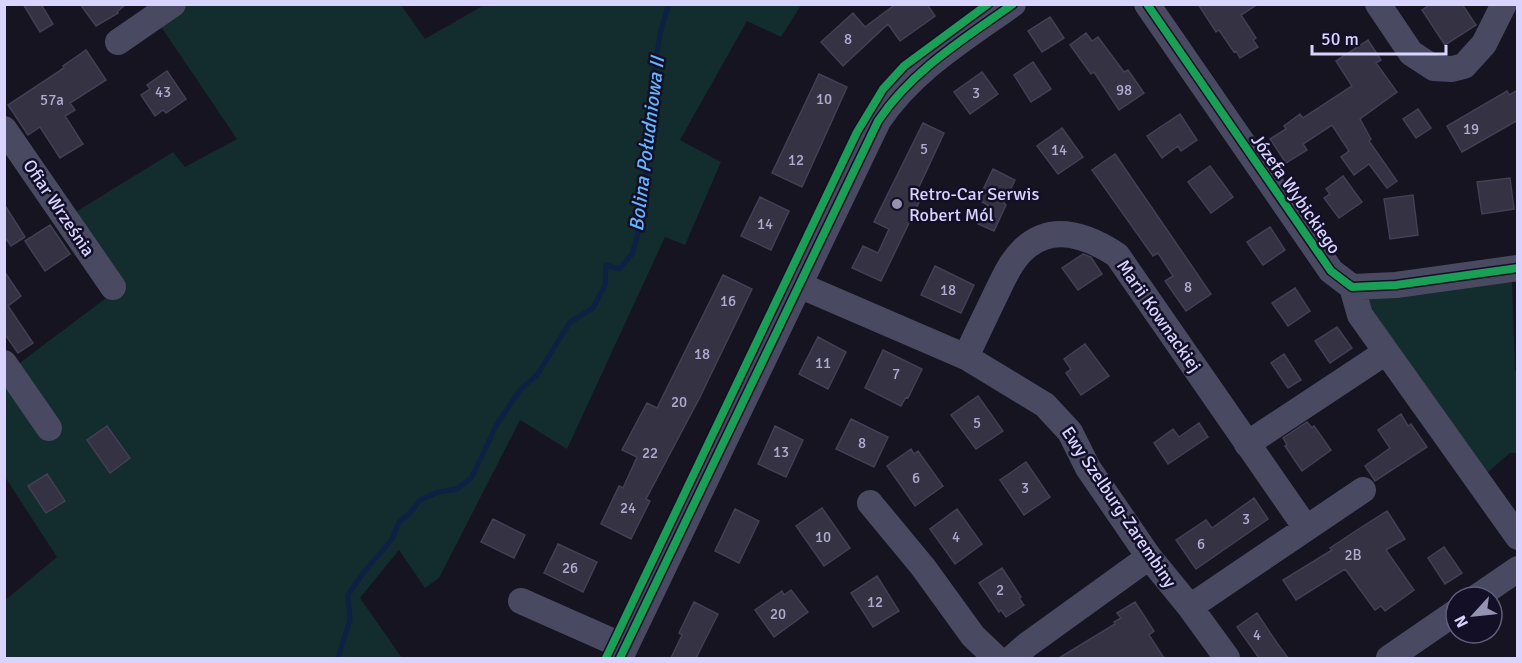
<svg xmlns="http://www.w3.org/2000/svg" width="1522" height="663" viewBox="0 0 1522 663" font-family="Signika,sans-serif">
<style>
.green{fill:#132c2d}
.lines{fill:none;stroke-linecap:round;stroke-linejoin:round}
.stream{stroke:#0d2144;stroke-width:5}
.building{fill:#343243;stroke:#433f54;stroke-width:1.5}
.minor{stroke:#4a4962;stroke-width:26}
.cycleway-casing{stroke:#130f26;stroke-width:11}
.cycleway{stroke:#1a9f57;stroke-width:8}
.poi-dot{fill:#9591b1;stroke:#130f26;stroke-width:2}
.labels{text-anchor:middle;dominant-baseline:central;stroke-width:5;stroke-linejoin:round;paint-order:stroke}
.number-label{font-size:15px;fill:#b0acd0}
.poi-label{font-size:18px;fill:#d9d4ff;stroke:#130f26;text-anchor:start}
.street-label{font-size:18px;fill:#d9d4ff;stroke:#130f26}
.water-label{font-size:20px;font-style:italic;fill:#62b6ff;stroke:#130f26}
</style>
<rect width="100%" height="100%" fill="#161421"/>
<!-- green -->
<path class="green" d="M157 4 401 5 425 39 484 5H801L781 37 747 21 680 140 721 162 685 245 665 237 567 449 520 420 439 578 425 588 399 550 360 598 402 658H5L4 601 57 557 5 477V374L110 295 61 221 173 152 185 167 237 139 149 9Z
M1512 280 1515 371H1518L1517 453H1510L1481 478 1363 309 1369 295Z"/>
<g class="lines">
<!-- stream -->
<path class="stream" d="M338 658 350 620 348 595 363 573 392 539 399 522 409 514 420 500 438 492 457 489 472 477 497 424 520 390 537 375 570 322 593 308 605 285 606 265 619 269 632 254 643 217 647 157 646 126 660 33 669 4"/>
</g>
<!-- building -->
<path class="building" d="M23 4H41L53 24 40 32Z
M80 4H126L117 12 118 13 96 26Z
M896 4H927L935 16 900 41 888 24 843 66 821 42 853 13 865 27Z
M1198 4H1258L1241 15 1256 38 1253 40 1258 47 1240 58 1236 51 1234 52 1219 30 1216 32Z
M1431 4H1462L1476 25 1445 45 1422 10Z
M1050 17 1064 38 1042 52 1028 31Z
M1086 33 1092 41 1098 37 1124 72 1128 70 1144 93 1119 110 1094 72 1091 74 1070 45Z
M1368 40 1381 60 1376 63 1397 92 1360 119 1371 139 1369 141 1397 181 1387 188 1369 164 1354 175 1341 157 1349 151 1332 125 1303 144 1307 150 1286 163 1270 139 1286 129 1284 126 1300 114 1303 118 1352 86 1336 61Z
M86 50 106 80 70 103 75 110 65 116 83 144 60 158 40 127 28 135 8 105 64 68 63 66Z
M1033 62 1051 89 1031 102 1014 75Z
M167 71 186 99 166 113 163 110 155 116 141 95 150 89 147 85Z
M982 72 998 94 970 114 954 92Z
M819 74 847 87 802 187 772 173Z
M1518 90V120L1462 152 1447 126 1507 91 1509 95Z
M1418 109 1431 128 1416 138 1403 119Z
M1180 114 1197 140 1181 151 1178 146 1162 158 1147 136Z
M923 123 944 133 918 189 924 192 881 281 852 268 863 246 878 253 889 229 874 222Z
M1062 128 1083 157 1058 174 1037 146Z
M1115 154 1211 294 1186 311 1165 281 1173 276 1158 253 1153 256 1092 170Z
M1210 166 1233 197 1211 213 1188 182Z
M993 169 1015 180 1004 203 1006 205 994 231 978 224 988 205 978 200Z
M1343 176 1362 202 1339 218 1324 198 1330 194 1326 189Z
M1510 178 1514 209 1482 214 1477 182Z
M1413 195 1418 235 1390 239 1384 199Z
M760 197 789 211 771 250 741 236Z
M4 204 25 237 11 246 4 236Z
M50 225 70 254 45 271 25 241Z
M1270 227 1285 250 1263 265 1247 242Z
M1083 254 1091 257 1102 274 1078 290 1062 268Z
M935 266 974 285 961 313 921 295Z
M4 271 21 296 8 306 33 343 18 353 4 333Z
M723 275 752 289 700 397 646 499 650 501 631 539 601 524 619 486 623 488 637 457 622 450 647 403 657 408Z
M1295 288 1310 311 1288 326 1272 303Z
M1337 327 1352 348 1330 363 1315 341Z
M818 337 846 352 828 389 799 374Z
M1085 344 1109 376 1081 395 1066 373 1071 369 1064 359Z
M883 350 922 369 908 398 906 397 901 406 865 388Z
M1284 354 1301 380 1288 388 1271 363Z
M978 396 1003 431 976 449 951 415Z
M1401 414 1408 426 1411 424 1427 447 1375 481 1365 466 1390 448 1378 430Z
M851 419 888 437 874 467 836 449Z
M1307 422 1312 428 1314 426 1331 450 1302 471 1285 446 1287 445 1283 438Z
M1199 423 1208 437 1168 464 1154 443 1173 429 1179 437Z
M107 426 130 458 110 473 87 440Z
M775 426 803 440 786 477 758 464Z
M911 449 914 454 918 451 943 486 915 506 887 466Z
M1026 462 1050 497 1024 515 1000 480Z
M47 474 65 501 46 513 28 486Z
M1254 498 1268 519 1196 569 1176 540 1206 520 1212 528Z
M822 508 850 548 824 566 796 526Z
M735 509 759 521 739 563 715 551Z
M957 509 982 544 955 564 930 529Z
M1387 511 1405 539 1386 550 1414 590 1385 611 1381 606 1375 610 1345 569 1296 600 1283 580 1332 550 1330 548 1354 532Z
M493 519 525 535 514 558 481 542Z
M558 544 597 562 583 592 544 573Z
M1444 547 1462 573 1445 584 1428 558Z
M1002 568 1021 597 1019 598 1024 605 1006 617 1001 610 999 612 979 583Z
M877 576 899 611 873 627 851 593Z
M791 590 808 612 774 637 755 610 782 591 784 595Z
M694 602 718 614 696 658H671L682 635 679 633Z
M1135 602 1154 631 1149 635 1164 658H1059L1115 624 1114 622 1121 618 1117 613Z
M1257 613 1277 643 1288 658H1259L1237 627Z"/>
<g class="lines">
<!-- minor -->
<path class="minor" d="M1147 4 1331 271 1352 287 1396 285 1518 268
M1378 4 1411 53 1434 68 1452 69 1464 66 1484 44 1504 4
M118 42 173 4
M4 129 113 287
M799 285 966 357 1045 405 1070 432 1088 468 1149 557 1190 607 1227 658
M1352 287 1360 315 1518 537
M966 357C975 337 985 317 994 298 1002 282 1010 262 1023 250 1052 222 1088 236 1117 255L1306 528
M4 363 49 428
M1247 444 1386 352
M870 503 923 567 973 636 996 658
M1477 597 1518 569
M521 601 625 647
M1190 607 1363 490
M620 658 878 121C912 70 964 39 1013 4
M1012 658 1027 645 1149 557
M1389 658 1456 612"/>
<defs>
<path id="cycleway" d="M1147 4 1331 271 1352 287 1396 285 1518 268
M606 658 857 132 883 89 904 66 988 4
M620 658 878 121C912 70 964 39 1013 4"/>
</defs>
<!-- cycleway casing -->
<use href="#cycleway" class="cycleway-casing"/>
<!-- cycleway -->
<use href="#cycleway" class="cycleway"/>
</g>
<!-- markers -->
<circle class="poi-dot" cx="897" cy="204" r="6"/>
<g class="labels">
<!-- number labels -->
<g class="number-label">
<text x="848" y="39">8</text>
<text x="1124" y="90">98</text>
<text x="163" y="92">43</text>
<text x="976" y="93">3</text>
<text x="824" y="99">10</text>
<text x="52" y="100">57a</text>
<text x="1471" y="129">19</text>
<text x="924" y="149">5</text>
<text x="1059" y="150">14</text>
<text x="796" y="160">12</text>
<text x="765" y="224">14</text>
<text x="1188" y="287">8</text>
<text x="948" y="290">18</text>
<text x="728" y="301">16</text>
<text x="702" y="354">18</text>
<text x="823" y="363">11</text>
<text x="896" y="374">7</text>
<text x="679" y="402">20</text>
<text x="977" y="423">5</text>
<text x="862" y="443">8</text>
<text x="781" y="452">13</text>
<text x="650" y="453">22</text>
<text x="916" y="478">6</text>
<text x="1025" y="488">3</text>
<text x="628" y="508">24</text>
<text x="1246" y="519">3</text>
<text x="823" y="537">10</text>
<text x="956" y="537">4</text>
<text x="1201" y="544">6</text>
<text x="1353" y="555">2B</text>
<text x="570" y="568">26</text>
<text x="1000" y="590">2</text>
<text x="875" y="602">12</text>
<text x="778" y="614">20</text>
<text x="1257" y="635">4</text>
</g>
<!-- poi labels -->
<g class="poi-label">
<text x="909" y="194">Retro-Car Serwis<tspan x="909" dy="21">Robert Mól</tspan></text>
</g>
<!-- street labels -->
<g class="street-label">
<text transform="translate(1296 194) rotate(55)">Józefa Wybickiego</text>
<text transform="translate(59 208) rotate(56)">Ofiar Września</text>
<text transform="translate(1159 316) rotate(55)">Marii Kownackiej</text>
<text transform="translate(1119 507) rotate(56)">Ewy Szelburg-Zarembiny</text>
</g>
<!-- water labels -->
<g class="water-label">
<text transform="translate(647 144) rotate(-83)">Bolina Południowa II</text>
</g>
</g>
<!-- border -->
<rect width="1522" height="663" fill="none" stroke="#d9d4ff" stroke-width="12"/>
<!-- north arrow -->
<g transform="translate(1474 615) rotate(243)"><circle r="28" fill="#130f26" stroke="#625e7d" stroke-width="1.5"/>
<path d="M0-4.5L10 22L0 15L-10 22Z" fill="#9591b1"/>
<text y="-9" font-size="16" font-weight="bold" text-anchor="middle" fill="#d9d4ff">N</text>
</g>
<!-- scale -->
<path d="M1312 45v9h134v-9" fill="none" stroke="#d9d4ff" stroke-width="3"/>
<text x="1321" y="45" font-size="18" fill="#d9d4ff" stroke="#130f26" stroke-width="4.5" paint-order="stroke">50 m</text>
</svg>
